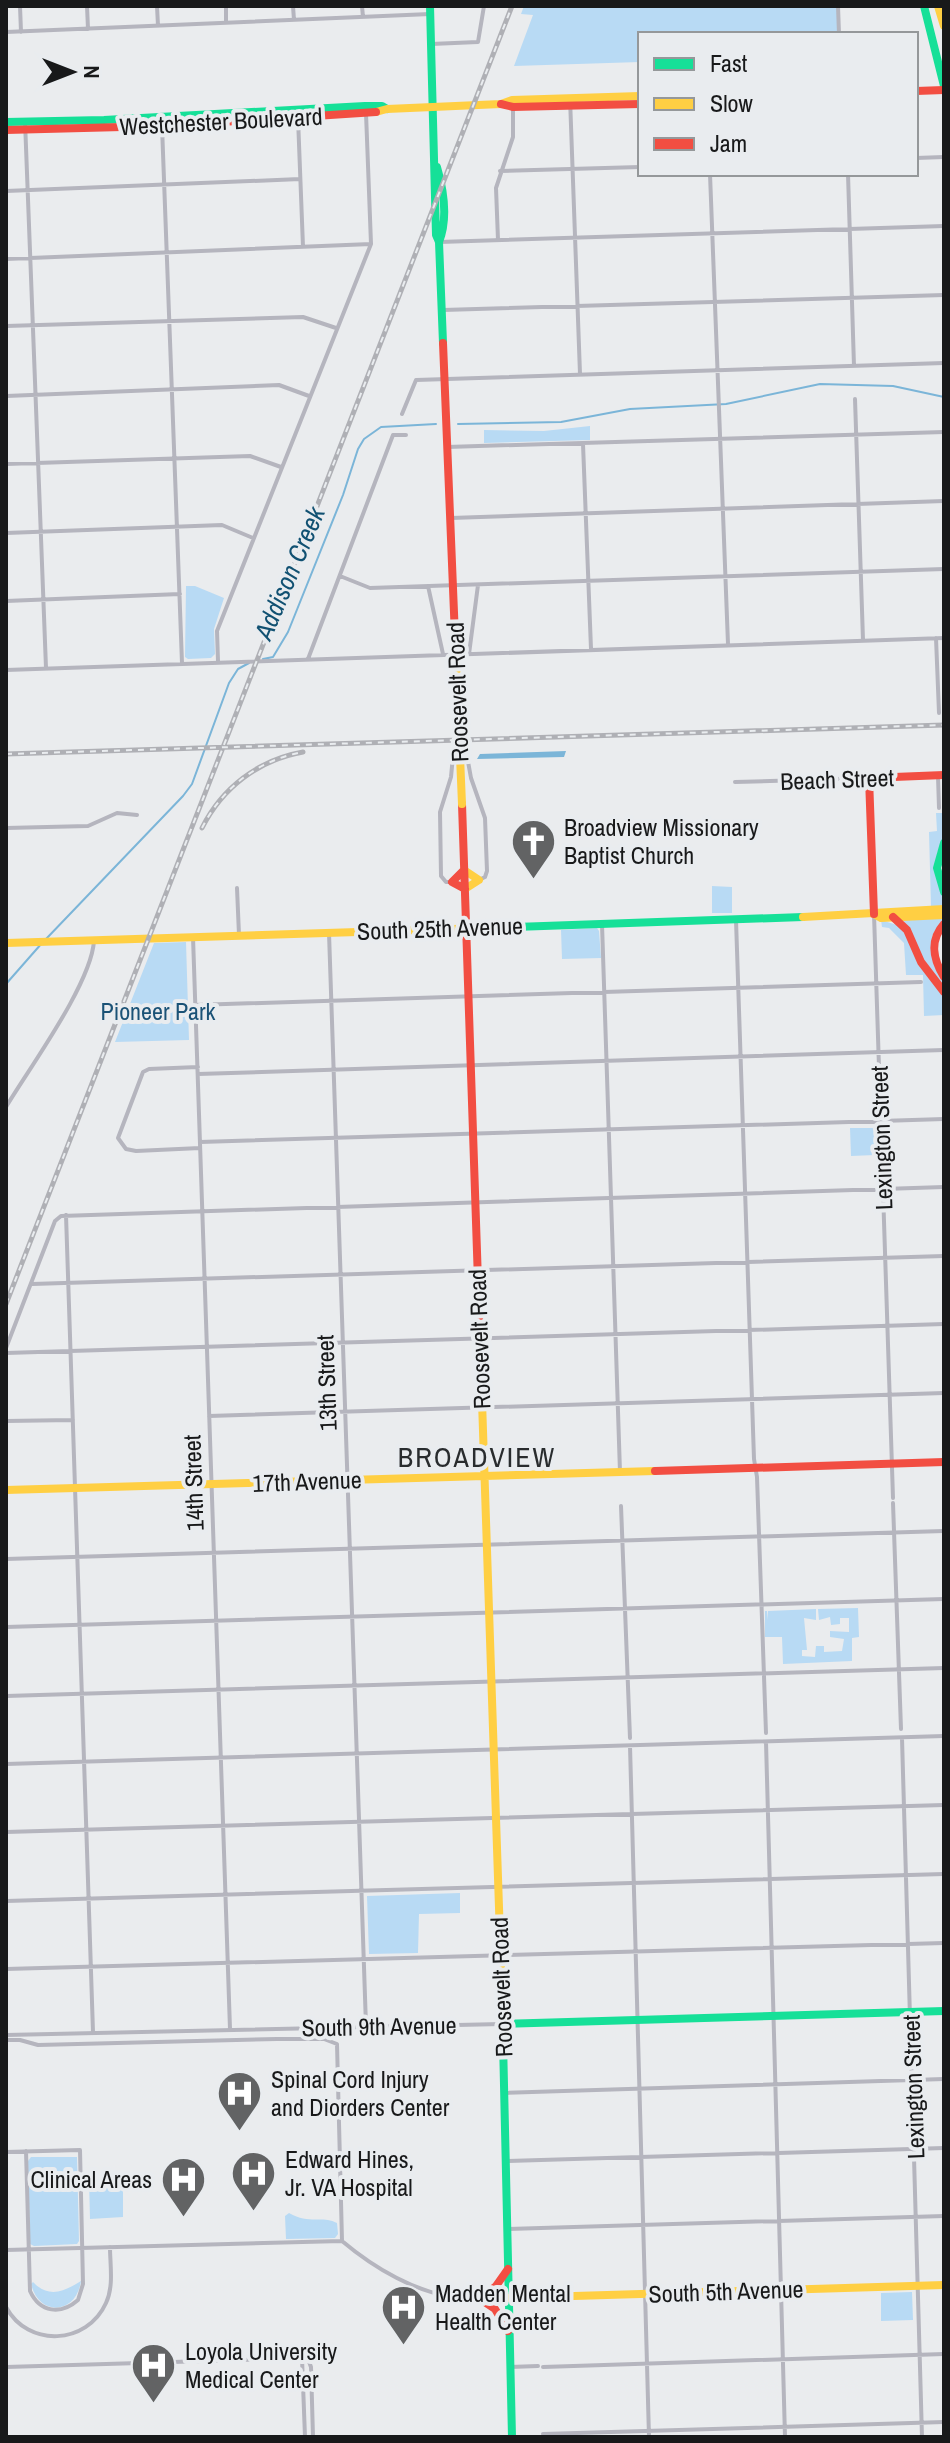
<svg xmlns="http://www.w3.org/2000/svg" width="950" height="2443" viewBox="0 0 950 2443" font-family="'Archivo Narrow',sans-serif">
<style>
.green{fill:#b8daf4}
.water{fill:#7bb5d8}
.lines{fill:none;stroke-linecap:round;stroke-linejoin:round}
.stream{stroke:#7bb5d8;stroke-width:2}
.street{stroke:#b5b5be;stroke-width:4}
.fast{stroke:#16e098;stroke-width:8}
.slow{stroke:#ffcf43;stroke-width:8}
.jam{stroke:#f24e42;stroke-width:8}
.rail-casing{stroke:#afb0b5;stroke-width:5}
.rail{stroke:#e9ecef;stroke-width:2;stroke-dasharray:6;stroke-linecap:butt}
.slow-bridge{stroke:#ffcf43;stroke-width:8}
.labels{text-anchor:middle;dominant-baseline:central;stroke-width:8;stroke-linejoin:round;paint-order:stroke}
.street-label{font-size:24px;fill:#18191a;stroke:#e9ecef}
.poi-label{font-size:24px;fill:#18191a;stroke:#e9ecef;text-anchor:start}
.park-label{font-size:24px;fill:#1a5276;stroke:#e9ecef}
.water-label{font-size:26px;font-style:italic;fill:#115172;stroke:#e9ecef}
.quarter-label{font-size:28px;letter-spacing:2px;fill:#292c2e;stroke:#e9ecef}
</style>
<rect width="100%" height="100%" fill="#eaecee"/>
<!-- green -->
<path class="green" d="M524 6H837L838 34H640V62L514 66 533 15 521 14Z
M590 426V440L484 443V430L544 431Z
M186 586H195L224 598 214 629 215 654 211 658 188 659 185 657Z
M936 813H944V840L937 853 944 906 931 907 929 832 937 831Z
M712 886 732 887V913H712Z
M944 918 932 936 944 989 928 968 903 920Z
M881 920 900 926 944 995V1015L924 1016 923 975H906L904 943 889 928 882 927Z
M597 928 599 931 601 958 562 959 561 930Z
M186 942 189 1040 115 1042 154 943Z
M850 1128H874L875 1155 851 1156Z
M858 1608 859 1637 852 1638V1661L783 1664 782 1637H765V1611H767L768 1620V1611L816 1609V1620L804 1618 807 1650H802V1656L815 1657 816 1646H824V1652L842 1651 844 1639 830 1637V1631L849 1632V1618H840V1624L831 1625 830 1617 819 1620 818 1609Z
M460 1893V1913L419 1914 418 1953 369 1954 367 1896Z
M31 2157H77L79 2241 77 2244 34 2246 30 2244 28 2161Z
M112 2179 123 2189V2217L90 2219 89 2179Z
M289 2213C310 2225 321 2215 337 2223L338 2234 335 2238 286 2239 285 2216Z
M81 2281C76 2315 39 2317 31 2284L33 2282C49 2299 65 2291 81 2281Z
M912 2292 913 2320 881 2321V2293Z"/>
<!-- water -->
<path class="water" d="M566 751 564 757 477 759 480 754Z"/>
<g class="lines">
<!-- stream -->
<path class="stream" d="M458 424 561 422 630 409 726 404 820 384 893 386 944 397
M263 659 273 657 288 632 343 495 358 449 364 439 381 427 436 424
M46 939 183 796 192 784 229 683 238 669 249 663
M6 984 42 943"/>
<!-- street -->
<path class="street" d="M20 6 21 32
M87 6 88 29
M157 6 158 26
M226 6V23
M293 6 294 20
M362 6 363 17
M838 6 839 34
M6 32 430 14
M431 44 478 42 484 6
M570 98 580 374
M298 118 303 247
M25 121 46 668
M162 126 182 663
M916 158 944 157
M500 171 640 167
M710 174 728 644
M848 174 854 366
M6 191 300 179
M498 240 496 188 513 137V107
M439 242 944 226
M6 259 371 244
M443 310 944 295
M6 326 303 317 336 328
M6 396 279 385 309 396
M855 399 863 640
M402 414 416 380 944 363
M583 444 591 649
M447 447 944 432
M6 464 250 456 281 467
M451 518 944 501
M6 533 222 525 253 538
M340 576 370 588 944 569
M428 586 443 654
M6 601 180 594
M936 638 939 713
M469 654 478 585
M308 659 393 435H406
M218 661 217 631 371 244 366 113
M6 670 944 638
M938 776 939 808
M735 782 869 778
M6 828 88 826 117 813 137 815
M452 882H446L441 876 440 812 451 777 453 756H467L471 778 485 818 487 871 485 877 479 880
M237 888 239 935
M874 914 893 1498
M736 920 754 1459 757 1477 766 1733
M602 924 620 1472
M329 933 366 2026
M193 937 230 2029
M195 1005 921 982
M198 1067 149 1069 143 1072 118 1138 126 1149 136 1151 200 1148
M198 1074 944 1050
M6 1107C30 1067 91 984 94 941
M200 1142 944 1119
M66 1215 93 2032
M32 1284 944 1256
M6 1348 55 1221 61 1216 944 1187
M6 1353 944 1324
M209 1416 944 1393
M6 1421 73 1420
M893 1503 901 1729
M621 1506 630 1738
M6 1559 944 1531
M6 1627 944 1599
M6 1696 944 1668
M902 1738 922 2437
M766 1742 785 2437
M630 1746 649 2437
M6 1764 944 1736
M6 1832 944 1805
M6 1901 944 1874
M6 1969 944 1943
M6 2035 502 2024
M6 2040H20L38 2045 277 2039H324L337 2044 342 2241
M504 2093 944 2079
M6 2152 80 2150 83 2284 78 2300C61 2315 40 2313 30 2291L26 2151
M505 2161 944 2148
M507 2229 944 2216
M342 2241C374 2268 416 2293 459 2298 475 2300 492 2298 508 2298
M6 2250 342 2241
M6 2307C28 2348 87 2345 106 2303 114 2286 110 2265 110 2247
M302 2358 308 2359 311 2367 313 2437
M302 2358 305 2437
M6 2367 302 2358
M510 2367 538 2366
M543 2367 944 2354
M543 2434 944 2422"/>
<!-- fast -->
<path class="fast" d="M430 6 436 235 439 242 443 343
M924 6 944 86
M6 122 104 120 365 106H382L387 109
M437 167C444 191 448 219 439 242
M944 843 937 868 944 892
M485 928 803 917
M502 1997 512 2437
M502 2024 944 2011"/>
<!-- slow -->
<path class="slow" d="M938 6 944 26
M376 112 387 109 501 104 512 100 640 96
M464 870 479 880 465 889
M874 914 881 918 944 915
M803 917 944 909
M6 943 485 928
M482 1401 502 1997
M6 1490 655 1471
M508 2298 944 2285"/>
<!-- jam -->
<path class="jam" d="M916 91 944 90
M501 104 513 107 640 104
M6 130 161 126 376 112
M443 343 455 637
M462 804 482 1401
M464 870 452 882 465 889
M874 914 869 778 944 775
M893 917 907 930 921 962 944 992
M944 924C929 941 933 959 944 977
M655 1471 944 1462
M508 2269 496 2286 480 2299 495 2309 508 2331"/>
<defs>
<path id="rail" d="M6 754 944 725
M202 828C222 788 258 760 303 752
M6 1304 512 6"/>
</defs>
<!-- rail casing -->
<use href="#rail" class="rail-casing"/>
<!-- rail -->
<use href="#rail" class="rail"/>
<!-- slow-bridge -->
<path class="slow-bridge" d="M455 637 462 804"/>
</g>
<!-- icons -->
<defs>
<symbol id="church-pin" viewBox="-11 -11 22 30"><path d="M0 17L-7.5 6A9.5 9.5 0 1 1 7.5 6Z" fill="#626364" stroke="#e9ecef"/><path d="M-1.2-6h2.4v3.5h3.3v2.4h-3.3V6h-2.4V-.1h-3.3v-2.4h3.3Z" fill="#fff"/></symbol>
<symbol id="hospital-pin" viewBox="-11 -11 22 30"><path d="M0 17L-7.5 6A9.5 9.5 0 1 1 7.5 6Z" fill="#626364" stroke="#e9ecef"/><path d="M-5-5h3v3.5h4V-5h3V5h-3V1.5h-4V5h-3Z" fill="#fff"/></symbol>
</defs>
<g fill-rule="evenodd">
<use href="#church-pin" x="508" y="816" width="51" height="69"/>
<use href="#hospital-pin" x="214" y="2068" width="51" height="69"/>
<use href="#hospital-pin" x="228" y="2148" width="51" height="69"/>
<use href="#hospital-pin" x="158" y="2154" width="51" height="69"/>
<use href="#hospital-pin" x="378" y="2282" width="51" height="69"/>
<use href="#hospital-pin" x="128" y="2340" width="51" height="69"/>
</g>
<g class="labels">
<!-- street labels -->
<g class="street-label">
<text transform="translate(221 121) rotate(-3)">Westchester Boulevard</text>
<text transform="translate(457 692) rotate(-92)">Roosevelt Road</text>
<text transform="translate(837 779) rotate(-2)">Beach Street</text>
<text transform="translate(440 928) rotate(-2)">South 25th Avenue</text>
<text transform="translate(881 1138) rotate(-92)">Lexington Street</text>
<text transform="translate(479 1339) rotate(-92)">Roosevelt Road</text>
<text transform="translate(326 1383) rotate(-92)">13th Street</text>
<text transform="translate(307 1481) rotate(-2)">17th Avenue</text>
<text transform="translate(193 1483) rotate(-92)">14th Street</text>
<text transform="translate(501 1987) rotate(-92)">Roosevelt Road</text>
<text transform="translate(379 2026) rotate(-1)">South 9th Avenue</text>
<text transform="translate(913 2087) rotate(-92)">Lexington Street</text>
<text transform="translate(726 2291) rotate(-2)">South 5th Avenue</text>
</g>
<!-- poi labels -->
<g class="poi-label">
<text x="564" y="827">Broadview Missionary<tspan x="564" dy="28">Baptist Church</tspan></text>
<text x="271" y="2079">Spinal Cord Injury<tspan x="271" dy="28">and Diorders Center</tspan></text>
<text x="285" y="2159">Edward Hines,<tspan x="285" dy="28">Jr. VA Hospital</tspan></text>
<text x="152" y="2179" text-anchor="end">Clinical Areas</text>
<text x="435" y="2293">Madden Mental<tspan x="435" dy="28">Health Center</tspan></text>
<text x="185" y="2351">Loyola University<tspan x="185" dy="28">Medical Center</tspan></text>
</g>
<!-- park labels -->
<g class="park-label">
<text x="158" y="1011">Pioneer Park</text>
</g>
<!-- water labels -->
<g class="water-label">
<text transform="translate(289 573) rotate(-67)">Addison Creek</text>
</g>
<!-- quarter labels -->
<g class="quarter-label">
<text x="477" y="1457">BROADVIEW</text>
</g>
</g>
<!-- border -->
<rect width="950" height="2443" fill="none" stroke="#18191a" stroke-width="16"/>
<!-- legend -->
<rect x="638" y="32" width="280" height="144" fill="#e9ecef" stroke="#95989a" stroke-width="2"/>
<rect x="654" y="58" width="40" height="12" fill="#16e098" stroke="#95989a" stroke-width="2"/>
<text x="710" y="72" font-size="24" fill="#18191a">Fast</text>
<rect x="654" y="98" width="40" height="12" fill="#ffcf43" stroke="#95989a" stroke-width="2"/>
<text x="710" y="112" font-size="24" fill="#18191a">Slow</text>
<rect x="654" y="138" width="40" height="12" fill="#f24e42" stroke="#95989a" stroke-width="2"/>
<text x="710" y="152" font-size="24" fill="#18191a">Jam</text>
<!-- north arrow -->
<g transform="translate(72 72) rotate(90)" stroke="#e9ecef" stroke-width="6" paint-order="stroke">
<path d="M0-6L14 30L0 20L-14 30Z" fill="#18191a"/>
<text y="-12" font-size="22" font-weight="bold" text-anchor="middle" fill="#18191a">N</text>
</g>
</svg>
